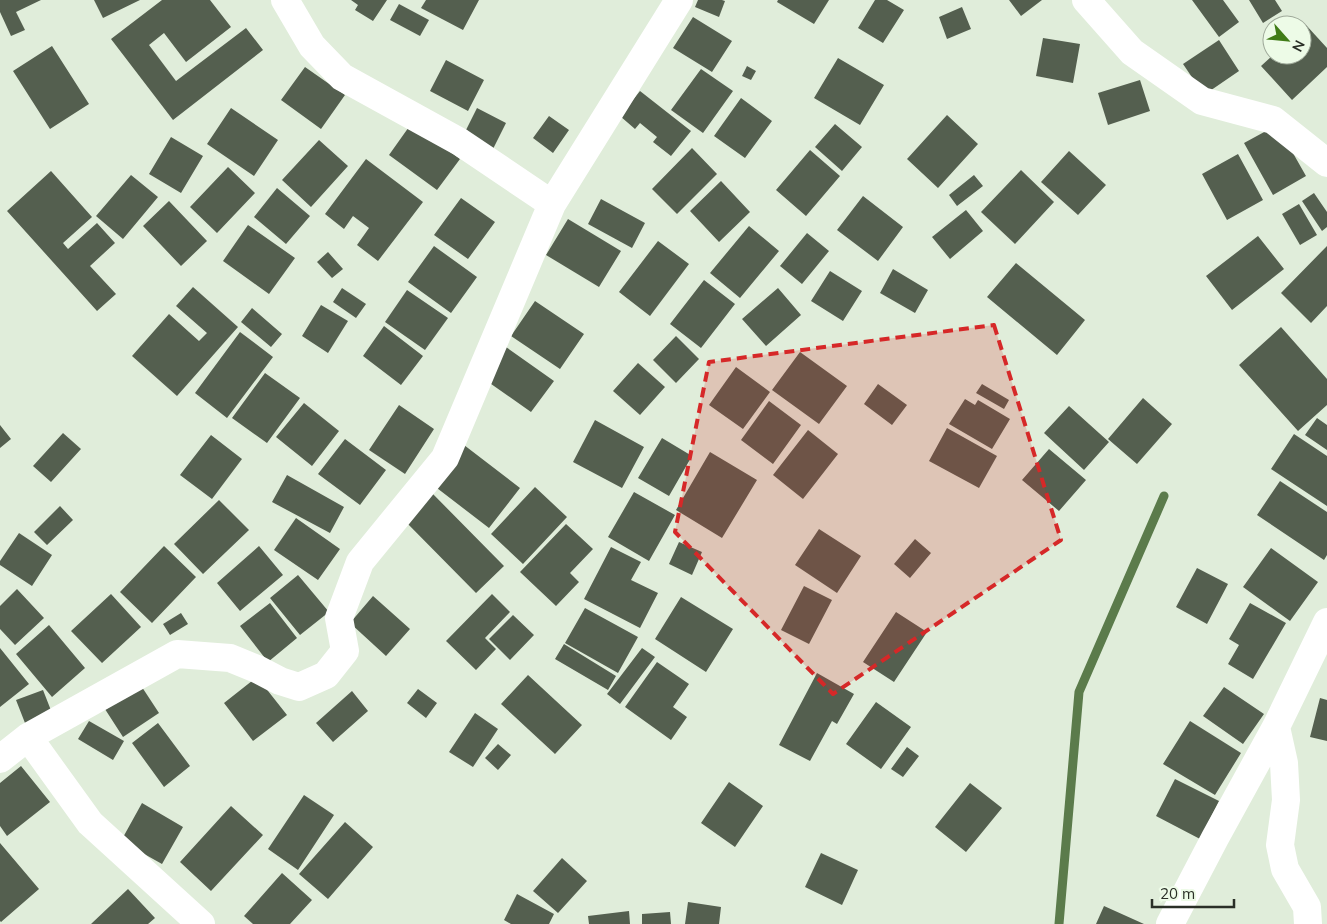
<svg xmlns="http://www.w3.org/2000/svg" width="1327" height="924" viewBox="0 0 1327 924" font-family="Mulish,sans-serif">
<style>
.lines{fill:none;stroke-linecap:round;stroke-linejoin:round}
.stream{stroke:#5b7b4b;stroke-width:9}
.building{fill:#545f4f}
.minor{stroke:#fff;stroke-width:28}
.marked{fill:#d62828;fill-opacity:0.2;stroke:#d62828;stroke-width:4;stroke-dasharray:10 6;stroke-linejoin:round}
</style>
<rect width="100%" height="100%" fill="#e0edda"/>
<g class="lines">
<!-- stream -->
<path class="stream" d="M1059 924 1079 692 1164 496"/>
</g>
<!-- building -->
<path class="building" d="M0 0H41L16 12 25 30 11 36 0 12Z
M94 0H140L103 18Z
M162 0H210L231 27 186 62 164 33 149 45 176 81 246 28 263 50 173 120 111 39Z
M351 0H387L373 21 355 10 358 5Z
M426 0H479L463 30 421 8Z
M698 0H722L725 1 719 17 695 7Z
M778 0H829L814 24 777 2Z
M875 0H887L904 10 883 43 858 28Z
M1009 0H1042L1021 16Z
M1192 0H1223L1239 22 1219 37Z
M1249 0H1275L1282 11 1263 23Z
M399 4 429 20 420 36 390 20Z
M962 7 971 29 947 39 939 17Z
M693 17 732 41 712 72 673 48Z
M1306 25 1327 48V67L1292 100 1261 66 1273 55H1302V28Z
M1043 38 1080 44 1073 83 1036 76Z
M1219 40 1239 71 1204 95 1183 64Z
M52 46 89 104 50 129 13 71Z
M838 58 884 85 860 125 814 98Z
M446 60 484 80 468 111 430 91Z
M747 66 756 71 751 80 742 76Z
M305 67 345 95 321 129 281 100Z
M701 69 733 91 703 133 671 110Z
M1140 80 1150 111 1108 125 1098 93Z
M640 91 691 131 671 156 653 142 657 137 640 123 635 129 620 116Z
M741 98 772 121 745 158 714 136Z
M231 108 278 140 254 176 207 144Z
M477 108 506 123 490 155 461 140Z
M947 115 978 144 938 188 907 159Z
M549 116 569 130 553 153 533 138Z
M411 124 460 159 437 190 389 155Z
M835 124 862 147 842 171 815 147Z
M1277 125 1306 176 1273 195 1244 143Z
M171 137 203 156 181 193 149 174Z
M319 140 348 166 311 207 282 180Z
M692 148 717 174 677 214 652 189Z
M810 150 840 176 806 216 776 190Z
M1069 151 1106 185 1078 215 1041 182Z
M1238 154 1263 200 1227 220 1202 174Z
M366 159 423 202 378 261 357 245 369 228 353 216 344 229 325 214Z
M228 167 255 193 217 233 190 207Z
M1021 170 1054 202 1015 244 981 212Z
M51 171 92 217 63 243 68 249 97 223 115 243 90 266 116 294 97 311 7 211Z
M131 175 158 197 123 239 96 216Z
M974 175 983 186 957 206 949 195Z
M721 181 750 212 719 242 690 211Z
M277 188 310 216 286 244 254 217Z
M1314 193 1327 212V227L1322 231 1302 201Z
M863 196 903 227 878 261 837 230Z
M461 198 495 222 468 259 434 235Z
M601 199 645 223 632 248 588 224Z
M169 201 207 241 181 266 143 226Z
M1299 204 1317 235 1300 245 1282 214Z
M966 210 983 231 950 259 932 237Z
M568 219 621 251 599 287 546 255Z
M248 225 295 258 269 294 223 261Z
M749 226 779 251 740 298 710 273Z
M807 233 829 251 802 284 780 266Z
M1258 236 1284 269 1232 310 1206 276Z
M658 241 689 264 650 316 619 292Z
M434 246 477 277 451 313 408 282Z
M1327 246V306L1311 323 1281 293Z
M328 252 343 269 332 278 317 262Z
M1016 263 1085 320 1057 355 987 297Z
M893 269 928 290 915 313 880 293Z
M830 271 862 291 843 321 811 301Z
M704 280 735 304 701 348 670 324Z
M193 287 238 327 177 396 132 356 169 314 199 341 207 333 176 306Z
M342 288 366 304 356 318 333 302Z
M778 288 801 315 766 346 742 319Z
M407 290 448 318 425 350 385 322Z
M535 301 584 334 560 369 511 336Z
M321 305 348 321 328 353 302 336Z
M252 308 282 334 271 347 241 322Z
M384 326 423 356 401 385 363 356Z
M1281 327 1327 379V405L1298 431 1239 365Z
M240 332 273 357 227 418 195 393Z
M676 336 699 359 676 383 653 360Z
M506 347 554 381 531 412 484 379Z
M800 352 847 386 819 424 772 390Z
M638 363 665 387 640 415 613 391Z
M736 367 770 392 743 429 709 405Z
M265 373 300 398 267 443 232 418Z
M878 384 907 405 892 425 864 404Z
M982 384 1009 400 1004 409 976 393Z
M1143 398 1172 424 1137 464 1108 439Z
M965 399 975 405 978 400 1010 419 992 449 949 424Z
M769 401 801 425 773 464 741 440Z
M304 403 339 431 312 466 276 437Z
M399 405 434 429 405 474 369 450Z
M1069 406 1109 442 1084 470 1044 433Z
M1317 418 1327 425V450L1305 435Z
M595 420 644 447 622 488 573 462Z
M0 425 11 439 0 448Z
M947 428 997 456 979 488 929 461Z
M808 430 838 454 803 499 773 475Z
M63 433 81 449 51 482 33 466Z
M1294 434 1327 456V506L1271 469Z
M211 435 242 459 212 499 180 475Z
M662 438 692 456 669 496 638 478Z
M345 439 386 470 360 505 318 474Z
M464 445 520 488 489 528 433 485Z
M1049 449 1086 480 1059 511 1022 480Z
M710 452 757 480 722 538 676 510Z
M287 475 344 507 330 533 272 502Z
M1280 481 1327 512V555L1324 560 1257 515Z
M535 487 567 517 523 564 491 534Z
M430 491 504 566 476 593 402 518Z
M634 492 675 515 649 561 608 537Z
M219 500 249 530 203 574 174 544Z
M60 506 73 520 47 545 34 532Z
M296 518 340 549 318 580 274 550Z
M566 524 593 549 570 573 579 582 556 606 520 572Z
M819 529 861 556 837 593 795 565Z
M19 533 52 555 32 586 0 565V561Z
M915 539 931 553 910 578 894 564Z
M679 542 702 552 692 575 669 564Z
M164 546 196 577 152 623 120 592Z
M259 546 283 575 240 611 217 583Z
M611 547 641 562 631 580 658 593 640 628 584 599Z
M1271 548 1318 582 1290 621 1243 587Z
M1197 568 1228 584 1207 624 1176 607Z
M298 575 329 612 300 635 270 598Z
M804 586 832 600 809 644 781 630Z
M17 589 44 618 15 645 0 629V606Z
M111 594 141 627 102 663 71 631Z
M492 594 510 612 485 638 496 649 476 670 446 641Z
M373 596 410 629 386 656 350 623Z
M681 597 733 629 706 672 655 639Z
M270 603 297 638 268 662 240 626Z
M1250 603 1286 623 1253 679 1228 664 1239 645 1229 639Z
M585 608 638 637 618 673 565 643Z
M896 612 927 632 894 682 863 662Z
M181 613 188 624 170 635 163 624Z
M513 615 534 635 510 660 489 639Z
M49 625 85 668 52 697 16 654Z
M564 644 616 676 608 690 555 659Z
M0 648 29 684 0 707Z
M642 648 655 657 620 704 607 694Z
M657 662 689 684 673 707 687 717 671 740 625 707Z
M817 673 854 694 837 724 832 721 810 761 779 745Z
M528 675 582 725 555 754 501 704Z
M257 677 287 715 253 741 224 703Z
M138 681 159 713 123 737 103 706Z
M1224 687 1264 714 1243 744 1203 716Z
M418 689 437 703 426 718 407 703Z
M43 690 52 713 25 723 16 700Z
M352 691 368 711 333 742 316 723Z
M1320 698 1327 700V741L1310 737Z
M876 702 911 727 881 769 846 744Z
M475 713 498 729 473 767 449 752Z
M89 721 124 741 113 760 78 739Z
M1190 721 1241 753 1215 795 1163 764Z
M158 723 190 766 164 787 132 743Z
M498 744 511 755 498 770 485 758Z
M907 747 919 756 903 777 891 769Z
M21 766 50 802 7 836 0 826V783Z
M1175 779 1219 801 1200 839 1156 816Z
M729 782 763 806 735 847 701 823Z
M970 783 1002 808 966 852 935 827Z
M304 795 334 815 298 870 268 849Z
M142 803 183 827 162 864 121 841Z
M231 806 263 835 211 891 180 862Z
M345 822 373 847 328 899 299 874Z
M0 843 39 889 1 922 0 921Z
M821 853 858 870 842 905 805 887Z
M562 858 587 881 558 913 533 891Z
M282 873 312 900 290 924H253L244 916Z
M128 889 155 918 148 924H91Z
M517 894 554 914 549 924H511L504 920Z
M688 902 721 907 719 924H685Z
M1104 906 1144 924H1096Z
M629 911 630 924H589L588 916Z
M670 912 671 924H642V914Z"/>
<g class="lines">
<!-- minor -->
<path class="minor" d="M285 0 312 46 342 77 460 142 552 204
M1086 0 1132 52 1202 101 1273 120 1327 163
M1276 727 1284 763 1286 800 1280 845 1285 869 1307 907 1308 924
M28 737 90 823 201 924
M0 759 28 737 177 654 230 658 257 669 280 681 299 687 326 675 345 651 339 618 360 562 445 458 552 204 679 0
M1170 924 1215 838 1276 727 1327 622"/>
</g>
<!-- marked area -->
<path class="marked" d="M994 325 1061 540 833 694 675 532 709 362Z"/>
<!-- north arrow -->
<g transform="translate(1287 40) rotate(117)"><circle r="24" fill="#edfbe7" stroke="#9fa99a"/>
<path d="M0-4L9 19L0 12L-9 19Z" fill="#407c17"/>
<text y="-8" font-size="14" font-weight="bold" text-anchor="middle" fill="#2a2f27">N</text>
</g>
<!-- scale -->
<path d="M1152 899v8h82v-8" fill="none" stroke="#2a2f27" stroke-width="2.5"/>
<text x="1160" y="899" font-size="15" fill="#2a2f27" stroke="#edfbe7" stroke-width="4" paint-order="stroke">20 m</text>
</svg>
